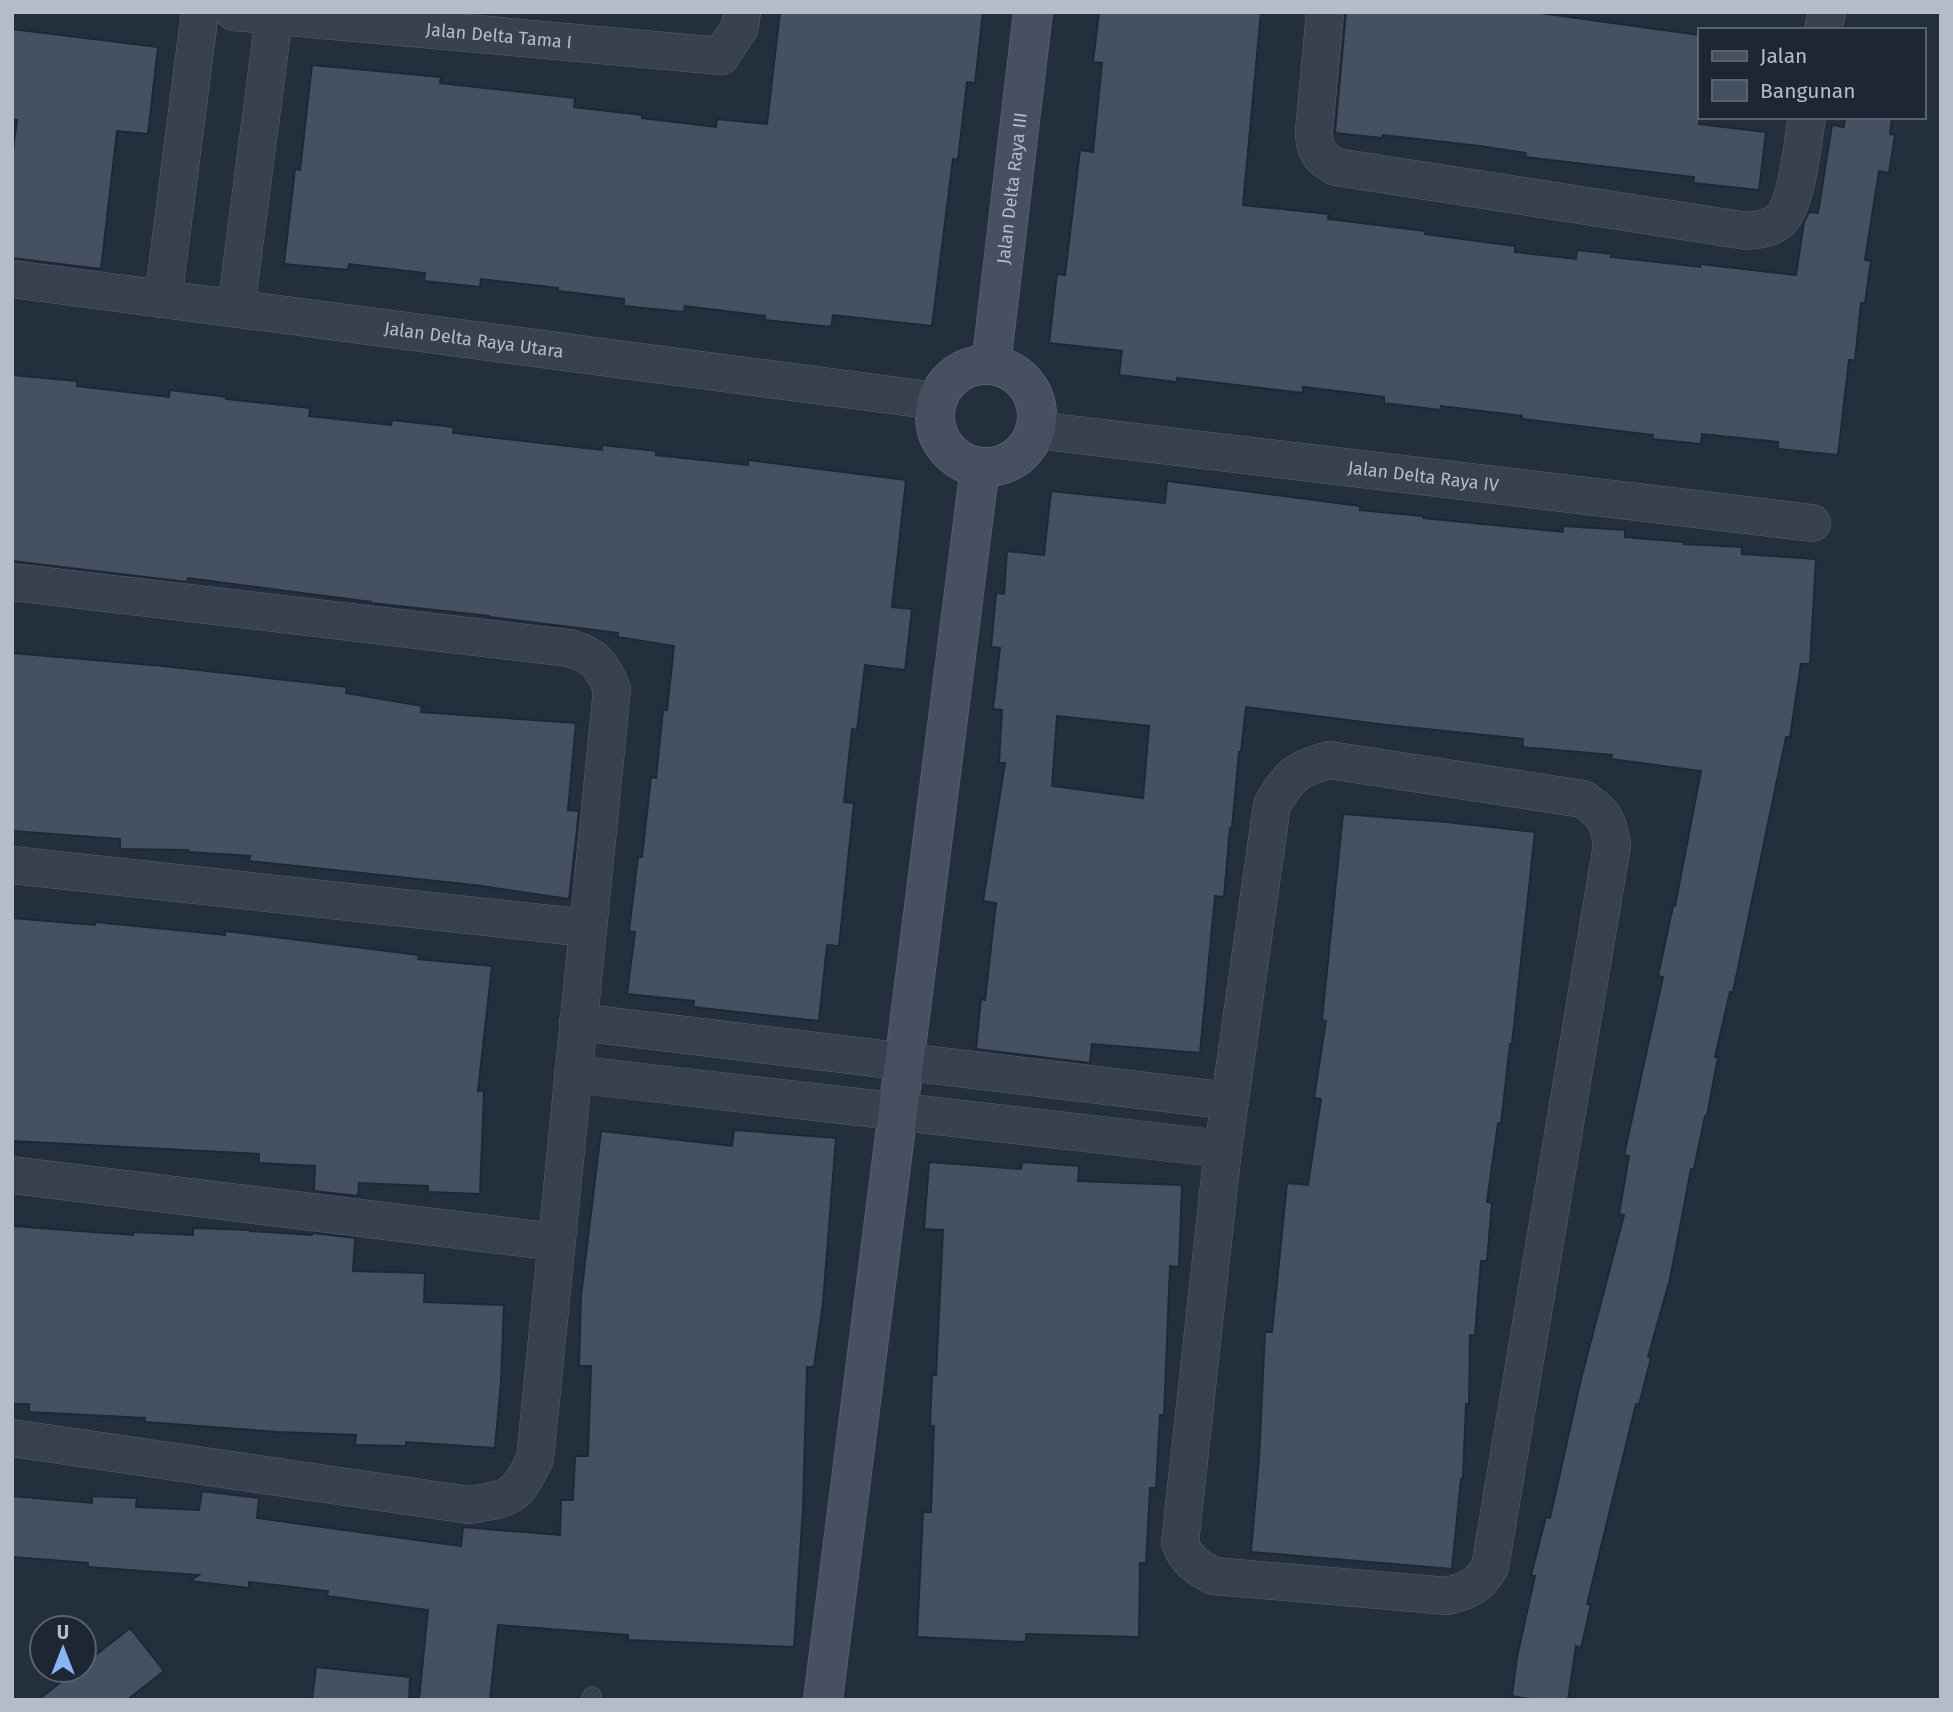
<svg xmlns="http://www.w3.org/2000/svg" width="1953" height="1712" viewBox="0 0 1953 1712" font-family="'Fira Sans',sans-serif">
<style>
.building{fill:#455162;stroke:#1f2835;stroke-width:2;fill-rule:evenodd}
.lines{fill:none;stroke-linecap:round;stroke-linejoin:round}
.lane-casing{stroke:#565f6c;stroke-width:19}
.street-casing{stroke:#565f6c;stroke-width:38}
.secondary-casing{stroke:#565f6c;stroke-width:40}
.lane{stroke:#38414e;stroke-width:18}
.street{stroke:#38414e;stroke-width:37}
.secondary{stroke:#465061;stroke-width:38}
.labels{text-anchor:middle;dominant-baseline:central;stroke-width:6;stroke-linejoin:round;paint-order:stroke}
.street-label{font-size:18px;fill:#b4bcc9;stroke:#1d2633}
</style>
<rect width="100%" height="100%" fill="#242f3e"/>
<!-- building -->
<path class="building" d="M780 12H983L975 83 967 82 958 160 953 159 932 326 833 315 831 327 765 320V316L685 306 684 312 624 306V299L558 291V288L481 279 480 287 424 281 425 273 349 264 348 270 284 264 295 169 300 170 312 65 441 77 440 83 575 98 574 107 642 115V118L716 127 717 119 767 124Z
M1099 12H1261L1243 205 1329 214 1328 219 1425 231V234L1515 246V252L1576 259 1577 250 1612 254 1611 257 1700 267V264L1796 275 1804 222 1809 212 1818 213 1832 125 1844 127 1845 117H1892L1890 134 1895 135 1889 173 1879 171 1865 260 1871 261 1865 303H1861L1855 360H1849L1838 455 1778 449V442L1702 434 1701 444 1652 439 1653 435 1522 419V416L1441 406 1440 410 1384 403V397L1303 387V393L1177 378V382L1119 375 1122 351 1049 343 1057 274 1065 275 1080 150 1093 152 1102 63 1093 62Z
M1346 12H1533L1699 35V124L1766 132 1759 190 1693 183 1694 177 1525 157 1526 153 1480 146 1383 135 1382 138 1335 133Z
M12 29 158 47 148 134 117 131 101 269 12 258V157L17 120 12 119Z
M12 375 77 381V386L169 397 170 390 227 397 226 399 310 408 309 416 391 425 392 420 454 427 453 433 602 450V445L656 451V455L748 465V460L906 480 892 607 912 609 905 670 865 665 857 730 852 729 844 802 854 803 839 946 827 945 819 1021 693 1007 694 1001 627 994 635 932 629 931 638 857H642L651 777 656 778 663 710H667L674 646 618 637V633L489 617V616L371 603V602L188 578 187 582 12 561Z
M1167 481 1360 506V510L1423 516V518L1563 532V526L1625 530V537L1684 542V544L1742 547V554L1816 559 1810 664H1801L1790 737H1786L1733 992H1730L1715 1057H1718L1707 1116H1705L1694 1169H1691L1670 1279 1648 1357 1651 1358 1639 1405 1636 1404 1587 1604 1591 1605 1581 1648 1576 1646 1568 1700H1535L1512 1696 1517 1657 1535 1576 1531 1575 1546 1517 1550 1518 1582 1375 1624 1215 1619 1214 1629 1156 1624 1155 1663 977 1658 976 1673 906H1675L1701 771 1611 759 1612 755 1522 747 1523 739 1386 725 1246 707 1241 752H1239L1232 828H1230L1224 897 1215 896 1200 1053 1092 1044 1090 1063 976 1049 981 999 985 1000 996 903 983 901 1005 763H999L1002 710 993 709 1000 648 991 647 996 593 1004 594 1007 551 1044 555 1051 491 1165 503ZM1057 716 1149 726 1143 798 1052 786Z
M12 653 163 666 347 687 346 693 422 706 421 712 576 723 568 810 579 811 569 899 474 885 249 861 250 856 188 852V850L120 849V839L12 831Z
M1343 814 1446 822 1535 832 1512 1044H1510L1501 1124 1498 1123 1487 1202 1492 1203 1487 1261H1481L1475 1336 1470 1335 1469 1404H1466L1463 1479H1461L1452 1569 1251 1552 1259 1459 1265 1332H1272L1287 1183 1308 1185 1321 1099 1314 1098 1326 1021 1322 1020Z
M12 918 95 925V922L225 935V931L419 955 418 959 492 966 478 1091H484L480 1194 428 1192V1186L359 1183 358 1196 314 1191 315 1166 259 1163V1154L12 1141Z
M734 1130 836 1138 823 1303 814 1367H807L803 1508 794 1647 628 1640V1635L498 1625 490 1700H419L428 1610 327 1596 328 1591 249 1582V1588L190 1581 199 1575 88 1567V1563L12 1557V1496L92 1503V1496L137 1498 136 1507 199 1510 202 1491 259 1498 257 1518 461 1546 463 1527 560 1535 561 1500H573L575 1456H588L591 1366H579L581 1296 601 1131 732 1146Z
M929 1162 1021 1169 1022 1162 1079 1166 1078 1181 1182 1185 1179 1267 1170 1266 1164 1415H1160L1156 1488H1150L1146 1563H1140L1139 1637 1026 1634V1642L917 1637 923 1512H931L934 1426H930L932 1375H936L943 1230 924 1229Z
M12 1226 133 1235V1232L193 1235V1228L250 1230V1231L312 1235 313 1233 355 1238 353 1271 425 1273 424 1302 504 1305 501 1381 495 1448 406 1442V1446L355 1445 356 1435 279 1432 145 1422V1418L29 1412V1404H12Z
M130 1628 164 1671 127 1700H38L76 1670H84V1664Z
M316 1667 410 1677 409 1700H312Z"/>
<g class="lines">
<defs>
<path id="lane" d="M590 1700 592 1696"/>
<g id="street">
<path id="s1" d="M234 12 721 56 740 27 742 12"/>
<path d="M1325 12 1314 131C1314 150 1319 158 1336 167L1747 231C1757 230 1769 229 1778 222 1798 207 1802 142 1807 117"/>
<path d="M1823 30 1827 12"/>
<path id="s2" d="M12 279 936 401"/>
<path d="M163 299 200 12"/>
<path d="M236 308 274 17"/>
<path id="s3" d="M1036 430 1812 523"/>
<path d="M12 582 569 648C595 656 601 663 612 689L535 1459C516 1498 512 1498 469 1505L12 1438"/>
<path d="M1329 760 1583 799C1604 814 1608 819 1612 845L1490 1567C1479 1586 1469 1590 1448 1596L1214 1576C1198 1568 1187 1561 1180 1543L1223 1149 1272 805C1289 776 1296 769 1329 760Z"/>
<path d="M12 865 587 928"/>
<path d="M578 1022 1230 1101"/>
<path d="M573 1074 1223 1149"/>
<path d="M12 1175 556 1242"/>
</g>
<g id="secondary">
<circle cx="986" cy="416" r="51"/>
<path id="s4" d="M991 365 1033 12"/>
<path d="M823 1700 980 467"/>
</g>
</defs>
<!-- lane casing -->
<use href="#lane" class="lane-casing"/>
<!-- street casing -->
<use href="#street" class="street-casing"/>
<!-- secondary casing -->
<use href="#secondary" class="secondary-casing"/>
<!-- lane -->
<use href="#lane" class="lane"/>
<!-- street -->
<use href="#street" class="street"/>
<!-- secondary -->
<use href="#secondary" class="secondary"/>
</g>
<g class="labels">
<!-- street labels -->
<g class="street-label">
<text stroke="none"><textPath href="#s1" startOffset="266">Jalan Delta Tama I</textPath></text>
<text stroke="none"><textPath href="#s4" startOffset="178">Jalan Delta Raya III</textPath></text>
<text stroke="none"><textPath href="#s2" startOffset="466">Jalan Delta Raya Utara</textPath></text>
<text stroke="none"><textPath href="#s3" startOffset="390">Jalan Delta Raya IV</textPath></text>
</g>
</g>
<!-- border -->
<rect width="1953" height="1712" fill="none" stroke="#b4bcc9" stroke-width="28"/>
<!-- legend -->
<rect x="1698" y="28" width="228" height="91" fill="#1d2633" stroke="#59626f" stroke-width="2"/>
<rect x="1712" y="51" width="35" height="10" fill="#465061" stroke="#59626f" stroke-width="2"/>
<text x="1760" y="63" font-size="21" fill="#b4bcc9">Jalan</text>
<rect x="1712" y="80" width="35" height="21" fill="#455162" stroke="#59626f" stroke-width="2"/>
<text x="1760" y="98" font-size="21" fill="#b4bcc9">Bangunan</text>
<!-- north arrow -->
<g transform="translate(63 1649)"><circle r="33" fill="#1d2633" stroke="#59626f" stroke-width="2"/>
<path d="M0-5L12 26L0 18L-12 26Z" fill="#8ab4f8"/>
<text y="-10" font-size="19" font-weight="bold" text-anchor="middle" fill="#b4bcc9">U</text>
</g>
</svg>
